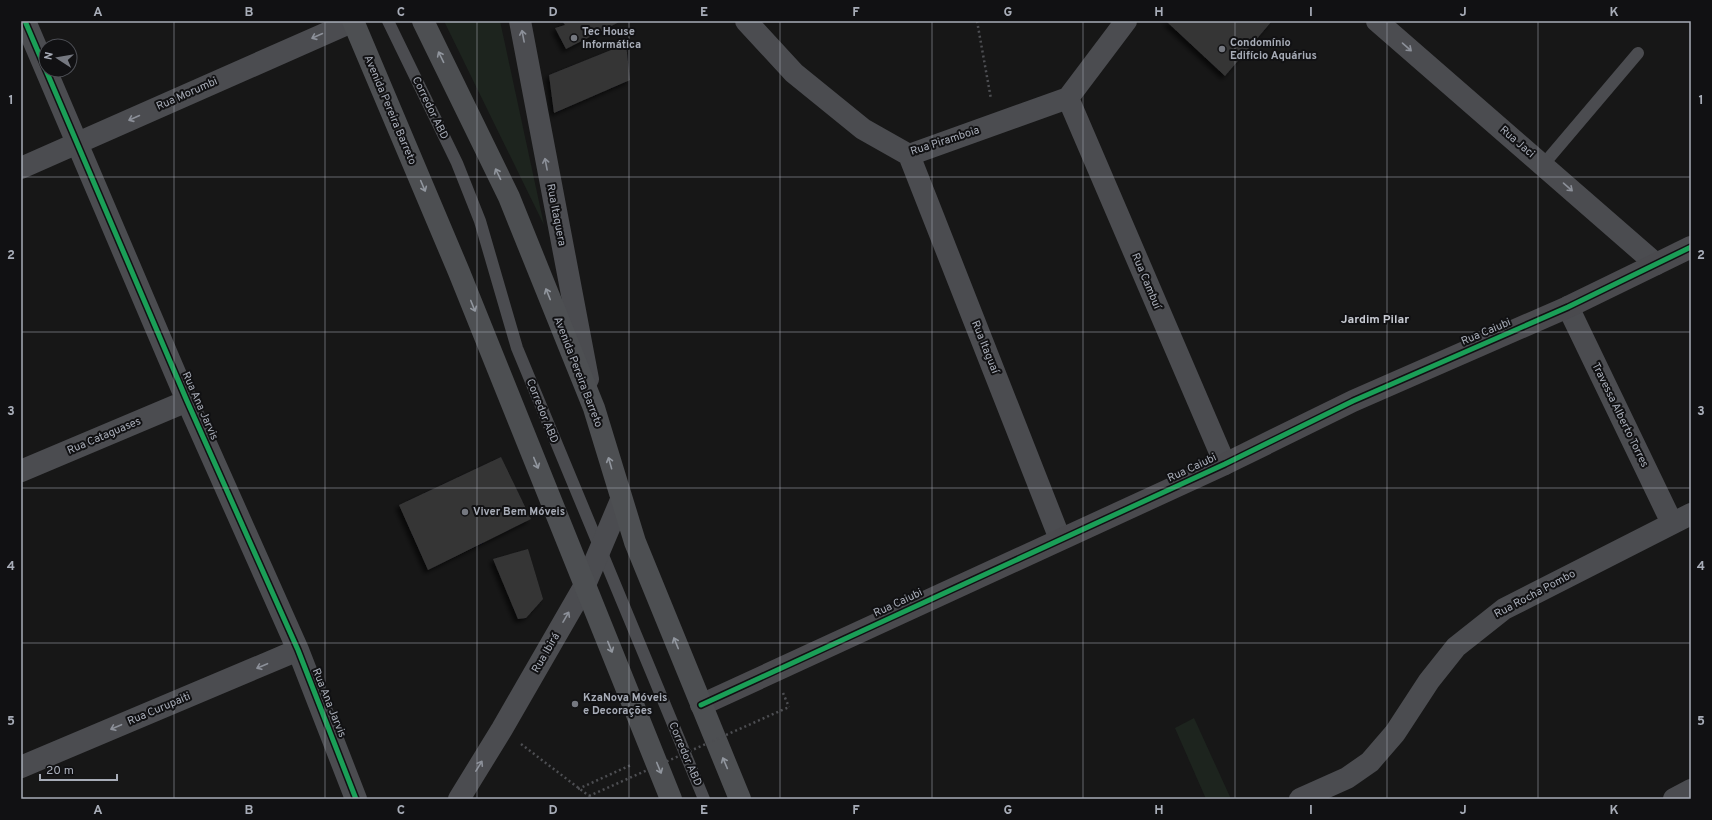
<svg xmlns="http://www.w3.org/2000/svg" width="1712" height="820" viewBox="0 0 1712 820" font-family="Overpass,sans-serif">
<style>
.green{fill:#1d241e}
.building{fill:#353536;filter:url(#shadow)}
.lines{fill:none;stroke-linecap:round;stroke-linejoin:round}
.path{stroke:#4d4e52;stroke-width:2.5;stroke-dasharray:2 3;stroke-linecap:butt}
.lane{stroke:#4b4c50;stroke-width:12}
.street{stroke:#4b4c50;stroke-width:22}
.secondary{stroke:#4a4a4e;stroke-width:22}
.primary{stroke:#4d4f52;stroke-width:22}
.path-bridge{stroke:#4d4e52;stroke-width:2.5;stroke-dasharray:2 3;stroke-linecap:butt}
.cycleway-casing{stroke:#111113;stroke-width:8}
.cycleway{stroke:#1a9f57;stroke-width:5}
.oneway{stroke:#8c9099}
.oneway2{stroke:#91969e}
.grid{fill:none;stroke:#a8adb8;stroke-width:1;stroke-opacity:0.55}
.poi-dot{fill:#757880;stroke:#111113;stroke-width:1.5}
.labels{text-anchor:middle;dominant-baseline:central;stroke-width:4;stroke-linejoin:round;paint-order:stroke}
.poi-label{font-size:11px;font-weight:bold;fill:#a8adb8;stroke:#111113;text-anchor:start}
.street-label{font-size:11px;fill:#a8adb8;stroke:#111113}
.neighbourhood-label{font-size:12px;font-weight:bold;fill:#c9ccd4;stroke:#111113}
.neatline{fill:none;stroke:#a8adb8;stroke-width:1.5}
.grid-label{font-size:13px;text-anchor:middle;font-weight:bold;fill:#a8adb8}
</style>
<defs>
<filter id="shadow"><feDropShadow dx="-3.5" dy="3.5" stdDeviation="2" flood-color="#0009"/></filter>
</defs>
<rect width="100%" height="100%" fill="#171717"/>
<!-- green -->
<path class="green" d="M444 21H500L544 225Z
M1194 718 1231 799H1206L1175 728Z"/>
<!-- building -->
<path class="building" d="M562 21H621L566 49 555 28 565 25Z
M1168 21H1272L1225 76 1167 22Z
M626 44 630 80 554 113 549 75Z
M501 457 531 519 428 570 399 505Z
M528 549 543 599 526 618 518 619 493 559Z"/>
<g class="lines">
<!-- path -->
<path class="path" d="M977 21 991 99
M783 693 789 707
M521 744 589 796
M578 789 631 765"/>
<!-- lane -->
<path class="lane" d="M388 21 457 163 480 221 517 348 704 799
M1543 165 1638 53"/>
<!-- street -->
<path class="street" d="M25 21 187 401 298 650 356 799
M520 21 588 379
M746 21 794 73 863 129 909 155 1068 98 1126 21
M1377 21 1656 264
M1068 98 1225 464
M909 155 1060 539
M21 168 354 21
M1568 307 1672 523
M21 471 187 401
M21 767 298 650
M459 799 502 729 585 585 621 500
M1300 799 1347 778 1370 762 1395 733 1429 681 1456 647 1504 609 1691 514
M1674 799 1691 790"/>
<!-- secondary -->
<path class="secondary" d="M701 705 1225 464 1353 401 1568 307 1691 247"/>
<!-- primary -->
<path class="primary" d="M353 21 459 272 671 799
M423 21 509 197 594 408 635 542 740 799"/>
<!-- path-bridge -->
<path class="path-bridge" d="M589 796 789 707"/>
<defs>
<path id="cycleway" d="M25 21 187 401 298 650 356 799
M701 705 1225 464 1353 401 1568 307 1691 247"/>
</defs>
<!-- cycleway casing -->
<use href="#cycleway" class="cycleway-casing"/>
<!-- cycleway -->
<use href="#cycleway" class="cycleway"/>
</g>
<!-- one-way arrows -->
<defs><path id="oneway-shaft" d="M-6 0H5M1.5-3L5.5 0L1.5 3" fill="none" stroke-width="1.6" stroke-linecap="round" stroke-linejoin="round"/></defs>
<g class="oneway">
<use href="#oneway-shaft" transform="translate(317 36) rotate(156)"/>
<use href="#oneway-shaft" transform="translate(523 36) rotate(-101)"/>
<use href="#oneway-shaft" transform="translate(1407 47) rotate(41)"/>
<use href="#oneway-shaft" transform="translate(134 118) rotate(156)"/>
<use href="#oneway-shaft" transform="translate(546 164) rotate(-101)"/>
<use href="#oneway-shaft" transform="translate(1568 187) rotate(41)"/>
<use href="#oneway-shaft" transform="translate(566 617) rotate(-60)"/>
<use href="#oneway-shaft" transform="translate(262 666) rotate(157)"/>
<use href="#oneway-shaft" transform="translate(116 727) rotate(157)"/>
<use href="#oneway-shaft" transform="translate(479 766) rotate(-58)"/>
</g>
<g class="oneway2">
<use href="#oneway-shaft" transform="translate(441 57) rotate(-116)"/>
<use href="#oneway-shaft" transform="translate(498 174) rotate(-116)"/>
<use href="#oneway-shaft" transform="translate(423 186) rotate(67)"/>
<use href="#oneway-shaft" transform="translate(548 294) rotate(-112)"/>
<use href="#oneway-shaft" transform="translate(473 306) rotate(68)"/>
<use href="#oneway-shaft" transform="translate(536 463) rotate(68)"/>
<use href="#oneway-shaft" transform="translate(610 463) rotate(-106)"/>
<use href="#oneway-shaft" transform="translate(676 643) rotate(-112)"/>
<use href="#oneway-shaft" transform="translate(610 647) rotate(68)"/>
<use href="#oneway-shaft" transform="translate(725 763) rotate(-113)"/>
<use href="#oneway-shaft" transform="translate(659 768) rotate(68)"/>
</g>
<!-- grid -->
<path class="grid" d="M174 21V799M325 21V799M477 21V799M629 21V799M780 21V799M932 21V799M1083 21V799M1235 21V799M1387 21V799M1538 21V799M21 177H1691M21 332H1691M21 488H1691M21 643H1691"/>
<!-- markers -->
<g class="poi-dot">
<circle cx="574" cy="38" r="4"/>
<circle cx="1222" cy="49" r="4"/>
<circle cx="465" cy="512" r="4"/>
<circle cx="575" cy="704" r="4"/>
</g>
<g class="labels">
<!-- poi labels -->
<g class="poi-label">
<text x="582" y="32">Tec House<tspan x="582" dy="13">Informática</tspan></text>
<text x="1230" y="43">Condomínio<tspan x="1230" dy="13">Edifício Aquárius</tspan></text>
<text x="473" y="512">Viver Bem Móveis</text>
<text x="583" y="698">KzaNova Móveis<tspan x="583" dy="13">e Decorações</tspan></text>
</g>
<!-- street labels -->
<g class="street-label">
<text transform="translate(187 94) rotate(-24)">Rua Morumbi</text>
<text transform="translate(430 108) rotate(64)">Corredor ABD</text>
<text transform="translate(390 110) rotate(67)">Avenida Pereira Barreto</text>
<text transform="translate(945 141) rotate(-18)">Rua Piramboia</text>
<text transform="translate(1517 142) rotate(41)">Rua Jaci</text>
<text transform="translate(556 215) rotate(79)">Rua Itaquera</text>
<text transform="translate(1146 281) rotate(67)">Rua Cambuí</text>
<text transform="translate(1486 332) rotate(-23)">Rua Caiubi</text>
<text transform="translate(985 347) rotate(68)">Rua Itaguaí</text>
<text transform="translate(578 372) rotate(69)">Avenida Pereira Barreto</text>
<text transform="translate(200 406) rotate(66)">Rua Ana Jarvis</text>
<text transform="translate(542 411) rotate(68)">Corredor ABD</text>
<text transform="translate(1620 415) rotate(64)">Travessa Alberto Torres</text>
<text transform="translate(104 436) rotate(-23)">Rua Cataguases</text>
<text transform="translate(1192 468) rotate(-25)">Rua Caiubi</text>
<text transform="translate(1535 594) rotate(-28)">Rua Rocha Pombo</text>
<text transform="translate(898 603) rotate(-25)">Rua Caiubi</text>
<text transform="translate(546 653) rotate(-60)">Rua Ibirá</text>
<text transform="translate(329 703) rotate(68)">Rua Ana Jarvis</text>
<text transform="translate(159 709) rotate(-23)">Rua Curupaiti</text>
<text transform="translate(685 754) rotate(67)">Corredor ABD</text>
</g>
<!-- neighbourhood labels -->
<g class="neighbourhood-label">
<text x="1375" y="320">Jardim Pilar</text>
</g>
</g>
<!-- border -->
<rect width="1712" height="820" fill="none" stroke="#111113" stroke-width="44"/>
<!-- north arrow -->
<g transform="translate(58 58) rotate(282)"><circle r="19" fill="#111113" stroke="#4d4f55"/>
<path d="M0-3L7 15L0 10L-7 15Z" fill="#757880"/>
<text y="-6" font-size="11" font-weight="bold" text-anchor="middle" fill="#a8adb8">N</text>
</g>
<!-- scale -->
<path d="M40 774v6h77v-6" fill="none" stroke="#a8adb8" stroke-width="2"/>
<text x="46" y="774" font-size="12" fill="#a8adb8" stroke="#111113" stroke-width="3" paint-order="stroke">20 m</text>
<rect x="22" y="22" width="1668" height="776" class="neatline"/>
<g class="grid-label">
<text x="98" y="16">A</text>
<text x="249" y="16">B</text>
<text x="401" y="16">C</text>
<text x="553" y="16">D</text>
<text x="704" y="16">E</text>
<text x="856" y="16">F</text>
<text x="1008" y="16">G</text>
<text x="1159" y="16">H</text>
<text x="1311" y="16">I</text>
<text x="1463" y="16">J</text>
<text x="1614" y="16">K</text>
<text x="11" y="104">1</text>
<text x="1701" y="104">1</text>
<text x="11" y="259">2</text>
<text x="1701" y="259">2</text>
<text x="11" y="415">3</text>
<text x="1701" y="415">3</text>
<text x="11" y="570">4</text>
<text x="1701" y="570">4</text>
<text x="11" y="725">5</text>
<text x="1701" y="725">5</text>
<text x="98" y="814">A</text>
<text x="249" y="814">B</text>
<text x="401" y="814">C</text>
<text x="553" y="814">D</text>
<text x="704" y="814">E</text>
<text x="856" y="814">F</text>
<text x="1008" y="814">G</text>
<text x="1159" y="814">H</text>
<text x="1311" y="814">I</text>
<text x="1463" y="814">J</text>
<text x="1614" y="814">K</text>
</g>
</svg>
